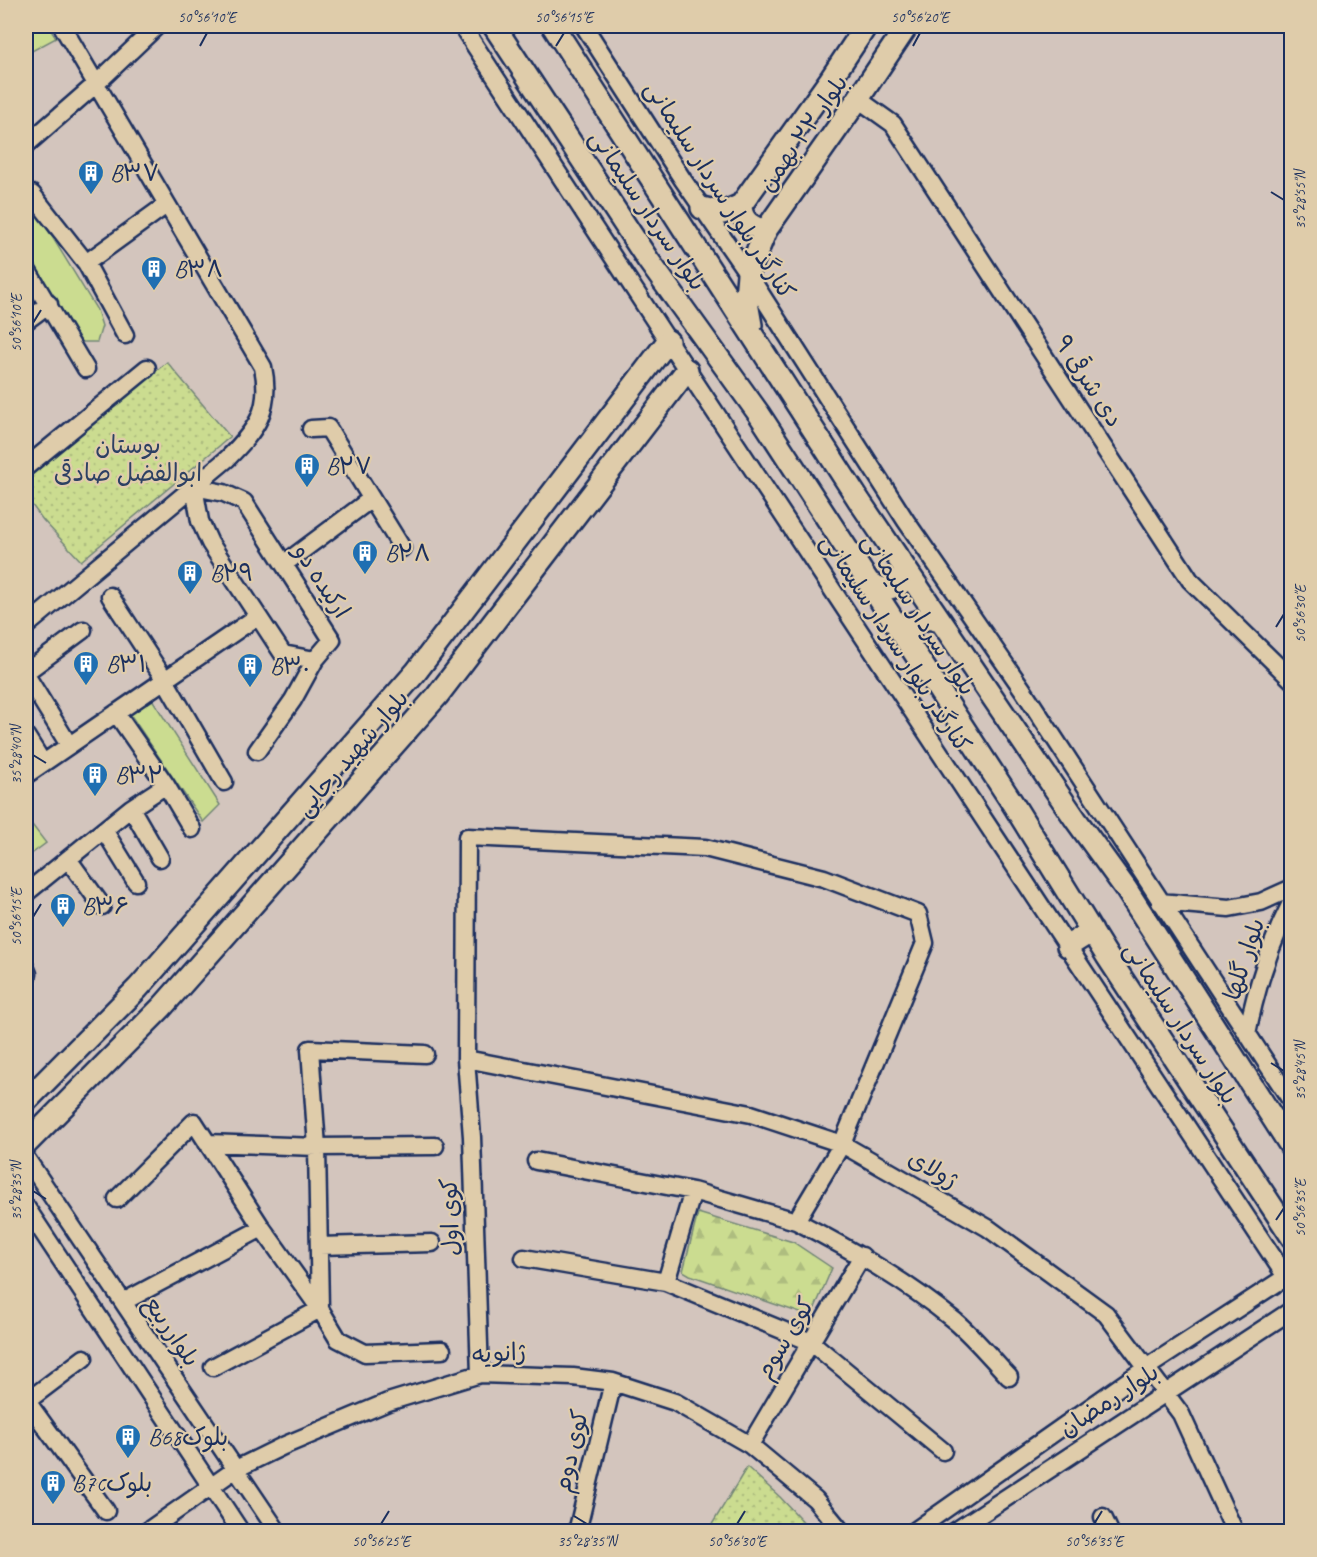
<svg xmlns="http://www.w3.org/2000/svg" width="1317" height="1557" viewBox="0 0 1317 1557" font-family="Caveat,'Playpen Sans Arabic',sans-serif">
<style>
.grass{fill:#cbdc90;stroke:#738677;stroke-width:1.5}
.forest{fill:url(#forest-firs);stroke:#738677;stroke-width:1.5}
.park{fill:url(#park-dots);stroke:#738677;stroke-width:1.5}
.lines{fill:none;stroke-linecap:round;stroke-linejoin:round}
.minor-casing{stroke:#1b2f5e;stroke-width:21}
.major-casing{stroke:#1b2f5e;stroke-width:26}
.minor{stroke:#dfccaa;stroke-width:16}
.major{stroke:#dfccaa;stroke-width:21}
.ticks{fill:none;stroke:#1b2f5e;stroke-width:2}
.labels{text-anchor:middle;dominant-baseline:central;stroke-width:4.5;stroke-linejoin:round;paint-order:stroke}
.street-label{font-size:24px;fill:#1b2f5e;stroke:#dfccaa}
.poi-label{font-size:24px;fill:#1b2f5e;stroke:#dfccaa;text-anchor:start}
.park-label{font-size:24px;fill:#2d4063;stroke:#dfccaa}
.neatline{fill:none;stroke:#1b2f5e;stroke-width:2}
.ticks-label{font-size:15px;text-anchor:middle;fill:#1b2f5e}
</style>
<defs>
<pattern id="forest-firs" width="22" height="20" patternUnits="userSpaceOnUse" patternTransform="scale(1.5)"><rect width="22" height="20" fill="#cbdc90"/><path d="M5 1l3.5 6h-7zM16 11l3.5 6h-7z" fill="#aebd7f"/></pattern>
<pattern id="park-dots" width="8" height="8" patternUnits="userSpaceOnUse" patternTransform="scale(1.5)"><rect width="8" height="8" fill="#cbdc90"/><path d="M2 2h.1M6 6h.1" fill="none" stroke="#aebd7f" stroke-width="1.8" stroke-linecap="round"/></pattern>
</defs>
<rect width="100%" height="100%" fill="#d3c5bd"/>
<filter id="ink" filterUnits="userSpaceOnUse"><feTurbulence type="fractalNoise" baseFrequency=".0167" numOctaves="2"/><feDisplacementMap in="SourceGraphic" scale="12" xChannelSelector="R" yChannelSelector="G"/><feConvolveMatrix kernelMatrix="1 2 1 2 8 2 1 2 1" color-interpolation-filters="sRGB"/></filter>
<g filter="url(#ink)">
<!-- grass -->
<path class="grass" d="M26 26H48L56 38 30 52 26 45Z
M26 206 35 211 48 230 97 310 102 326 97 342H81L26 251Z
M150 696 220 805 203 822 130 714Z
M26 817 46 843 26 858Z"/>
<!-- forest -->
<path class="forest" d="M698 1213 793 1242 832 1268 814 1310 806 1315 690 1275 683 1271Z"/>
<!-- park -->
<path class="park" d="M167 362 230 437 81 561 43 520 26 497V480Z
M747 1467 780 1497 812 1531H708Z"/>
<g class="lines">
<defs>
<path id="minor" d="M462 26 668 341 1292 1286
M584 26 683 180 748 274 906 521 1023 690 1292 1102
M858 99 893 124 1190 580 1292 680
M26 145 96 84 157 26
M26 195 32 194 86 263 125 335
M86 263 166 205
M26 268 86 369
M26 321 49 304
M311 429 328 428 402 548
M26 467 147 368
M194 487 224 493 244 502 332 640 315 660 283 654 210 543 200 521Z
M284 564 371 499
M110 596 165 680 224 782
M26 626 227 459C256 430 272 410 263 367L62 26
M26 672 83 630
M26 675 69 745
M116 713 166 785 192 829
M26 736 43 763
M257 751 293 700 315 660
M26 775 258 616
M131 808 160 858
M104 830 136 882
M68 859 102 906
M26 893 131 808 166 785
M1160 902 1229 908 1261 902 1292 888
M26 969 28 974 26 975
M1247 1034C1256 987 1270 944 1292 901
M466 1059 751 1114 842 1144 988 1228 1106 1314 1181 1414 1235 1532
M207 1143 317 1147 435 1146
M26 1158 278 1532
M536 1161 693 1191 796 1221
M117 1199 194 1122 262 1228 320 1309 338 1339 365 1353 442 1350
M26 1207 241 1532
M319 1246 432 1243
M524 1258 666 1282 811 1342 943 1451
M666 1282 693 1191
M123 1302 262 1228
M213 1367 320 1309 317 1147 310 1049 425 1054
M480 1374 472 1137 466 1059 467 837 705 848 824 878 918 914 925 943 842 1144 796 1221C852 1250 906 1281 955 1321 975 1338 992 1359 1009 1377
M26 1400 106 1511
M26 1402 84 1358
M750 1445 862 1256
M1103 1517 1110 1532
M146 1532 236 1469 283 1446 388 1402 480 1374 573 1377 613 1382 675 1402 750 1445 815 1499 842 1532
M577 1532 613 1382
M913 1532 1146 1368 1286 1277
M954 1532 1292 1310"/>
<path id="major" d="M494 26 648 260 759 414 1013 804 1107 956 1292 1237
M553 26 860 502 1076 820 1126 889 1292 1148
M741 205C741 221 752 228 766 230
M702 208 723 213 741 205 830 80 866 26
M751 325 746 297 748 274 766 230 858 99 907 26
M868 582C880 589 886 591 899 585L905 569
M911 648 909 631 911 624 929 618 940 621
M1068 946 1092 931
M26 1101 138 988 416 672 668 341
M26 1144 162 1007 437 696 687 370"/>
</defs>
<!-- minor casing -->
<use href="#minor" class="minor-casing"/>
<!-- major casing -->
<use href="#major" class="major-casing"/>
<!-- minor -->
<use href="#minor" class="minor"/>
<!-- major -->
<use href="#major" class="major"/>
</g>
</g>
<!-- ticks -->
<path class="ticks" d="M200 46 207 33M556 46 564 33M913 46 920 33M1271 192 1284 200M33 323 41 310M1276 627 1284 614M33 755 46 763M33 917 41 904M1271 1063 1284 1071M33 1191 46 1199M1276 1220 1284 1208M574 1516 587 1524M381 1524 389 1511M737 1524 745 1511M1094 1524 1102 1511"/>
<!-- icons -->
<defs>
<symbol id="building-pin" viewBox="-11 -11 22 30"><path d="M0 17L-7.5 6A9.5 9.5 0 1 1 7.5 6Z" fill="#1f6fb2" stroke="#dfccaa"/><path d="M-4-6H4V6H1V3H-1V6H-4ZM-2.5-4.3h1.7v1.8h-1.7ZM.8-4.3h1.7v1.8H.8ZM-2.5-1h1.7V.8h-1.7ZM.8-1h1.7V.8H.8Z" fill="#fff"/></symbol>
</defs>
<g fill-rule="evenodd">
<use href="#building-pin" x="76" y="158" width="30" height="40"/>
<use href="#building-pin" x="139" y="254" width="30" height="40"/>
<use href="#building-pin" x="292" y="451" width="30" height="40"/>
<use href="#building-pin" x="350" y="538" width="30" height="40"/>
<use href="#building-pin" x="175" y="558" width="30" height="40"/>
<use href="#building-pin" x="71" y="649" width="30" height="40"/>
<use href="#building-pin" x="235" y="651" width="30" height="40"/>
<use href="#building-pin" x="80" y="760" width="30" height="40"/>
<use href="#building-pin" x="48" y="891" width="30" height="40"/>
<use href="#building-pin" x="113" y="1422" width="30" height="40"/>
<use href="#building-pin" x="38" y="1468" width="30" height="40"/>
</g>
<g class="labels">
<!-- street labels -->
<g class="street-label">
<text transform="translate(803 133) rotate(-55)">بلوار ۲۲ بهمن</text>
<text transform="translate(720 190) rotate(57)">کنارگذر بلوار سردار سلیمانی</text>
<text transform="translate(648 210) rotate(56)">بلوار سردار سلیمانی</text>
<text transform="translate(1089 381) rotate(57)">۹ دی شرقی</text>
<text transform="translate(322 581) rotate(57)">ارکیده دو</text>
<text transform="translate(919 614) rotate(57)">بلوار سردار سلیمانی</text>
<text transform="translate(896 643) rotate(57)">کنارگذر بلوار سردار سلیمانی</text>
<text transform="translate(352 753) rotate(-49)">بلوار شهید رجایی</text>
<text transform="translate(1244 959) rotate(-72)">بلوار گلها</text>
<text transform="translate(1181 1023) rotate(57)">بلوار سردار سلیمانی</text>
<text transform="translate(933 1169) rotate(30)">ژولای</text>
<text transform="translate(450 1217) rotate(-92)">کوی اول</text>
<text transform="translate(172 1331) rotate(56)">بلوارربیع</text>
<text transform="translate(785 1338) rotate(-59)">کوی سوم</text>
<text transform="translate(499 1353) rotate(-3)">ژانویه</text>
<text transform="translate(1109 1400) rotate(-33)">بلوار رمضان</text>
<text transform="translate(571 1451) rotate(-77)">کوی دوم</text>
</g>
<!-- poi labels -->
<g class="poi-label">
<text x="110" y="173">B۳۷</text>
<text x="174" y="269">B۳۸</text>
<text x="326" y="466">B۲۷</text>
<text x="385" y="553">B۲۸</text>
<text x="210" y="573">B۲۹</text>
<text x="106" y="664">B۳۱</text>
<text x="270" y="666">B۳۰</text>
<text x="115" y="775">B۳۲</text>
<text x="82" y="906">B۳۶</text>
<text x="148" y="1437">B68بلوک</text>
<text x="72" y="1483">B70بلوک</text>
</g>
<!-- park labels -->
<g class="park-label">
<text x="128" y="445">بوستان<tspan x="128" dy="28">ابوالفضل صادقی</tspan></text>
</g>
</g>
<!-- margin -->
<rect width="1317" height="1557" fill="none" stroke="#dfccaa" stroke-width="66"/>
<rect x="33" y="33" width="1251" height="1491" class="neatline"/>
<g class="ticks-label">
<text x="207" y="22">50°56'10"E</text>
<text x="564" y="22">50°56'15"E</text>
<text x="920" y="22">50°56'20"E</text>
<text transform="translate(1300 200) rotate(-90)" y="5">35°28'55"N</text>
<text transform="translate(16 323) rotate(-90)" y="5">50°56'10"E</text>
<text transform="translate(1300 614) rotate(-90)" y="5">50°56'30"E</text>
<text transform="translate(16 755) rotate(-90)" y="5">35°28'40"N</text>
<text transform="translate(16 917) rotate(-90)" y="5">50°56'15"E</text>
<text transform="translate(1300 1071) rotate(-90)" y="5">35°28'45"N</text>
<text transform="translate(16 1191) rotate(-90)" y="5">35°28'35"N</text>
<text transform="translate(1300 1208) rotate(-90)" y="5">50°56'35"E</text>
<text x="381" y="1546">50°56'25"E</text>
<text x="587" y="1546">35°28'35"N</text>
<text x="737" y="1546">50°56'30"E</text>
<text x="1094" y="1546">50°56'35"E</text>
</g>
</svg>
